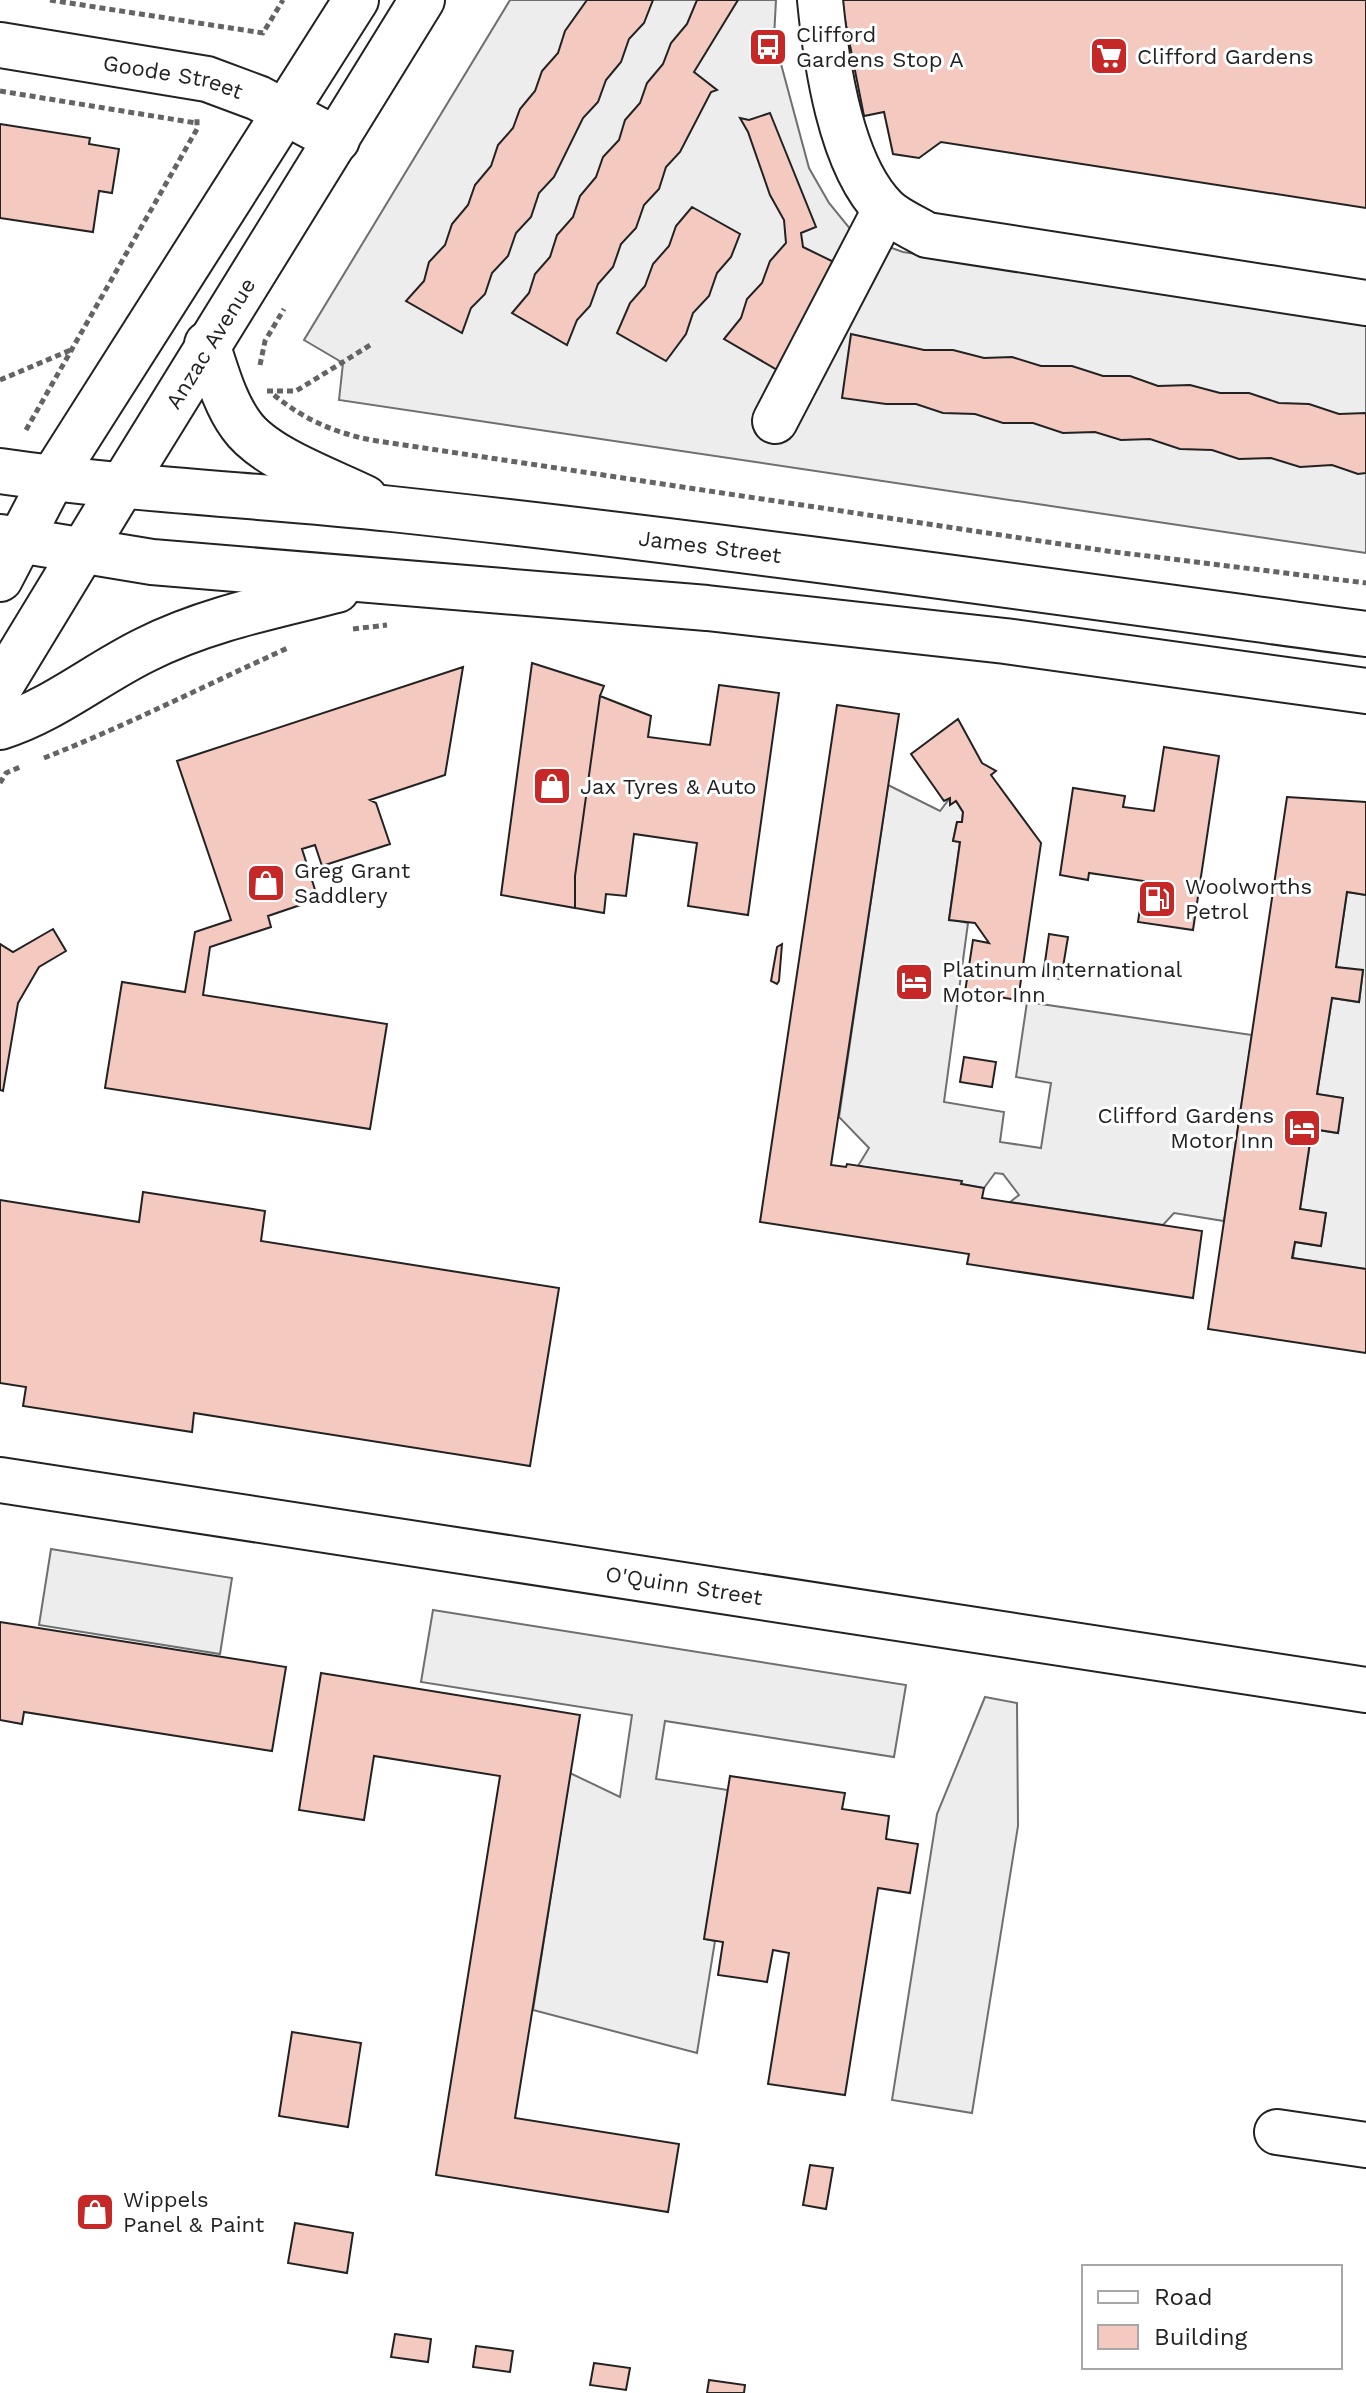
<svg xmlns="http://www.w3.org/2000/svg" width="1366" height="2393" viewBox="0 0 1366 2393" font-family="'Work Sans',sans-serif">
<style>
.parking{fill:#ededed;stroke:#6f6f6f;stroke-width:2}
.building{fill:#f3c9c0;stroke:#222;stroke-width:2}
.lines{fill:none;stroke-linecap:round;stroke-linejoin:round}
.minor-casing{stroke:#222;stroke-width:48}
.major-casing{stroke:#222;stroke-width:48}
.highway-casing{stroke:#222;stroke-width:48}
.path{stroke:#646464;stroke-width:5;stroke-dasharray:6 4;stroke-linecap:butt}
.minor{stroke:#fff;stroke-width:44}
.major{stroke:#fff;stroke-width:44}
.highway{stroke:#fff;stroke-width:44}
.labels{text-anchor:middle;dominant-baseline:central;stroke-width:6;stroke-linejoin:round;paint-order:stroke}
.poi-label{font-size:22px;fill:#222;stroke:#fff;text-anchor:start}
.street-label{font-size:22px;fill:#222;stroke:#fff}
</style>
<rect width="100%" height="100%" fill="#fff"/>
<!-- parking -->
<path class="parking" d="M510 0H776L774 38 809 168 829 203 855 235 903 252 1366 324V553L339 400 343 363 304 340Z
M888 785 940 811 950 798V805L956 801 963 812 962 822H957L953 841 960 842 949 919 968 923 944 1102 1004 1112 1000 1142 1041 1148 1051 1083 1016 1077 1027 1002 1252 1035 1224 1221 1174 1213 1163 1225 1010 1202 1019 1195 1003 1174 995 1173 984 1188 961 1184V1181L858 1166 869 1148 839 1117Z
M1347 892 1366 895V1269L1293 1258 1295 1242 1321 1246 1326 1213 1300 1209 1312 1129 1338 1133 1343 1098 1317 1094 1332 998 1359 1002 1363 971 1336 967Z
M51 1549 232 1578 220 1654 39 1625Z
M433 1610 906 1685 894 1757 665 1721 656 1779 728 1790 705 1939 715 1941 697 2053 533 2010 570 1773 620 1797 632 1715 421 1682Z
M985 1697 1017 1703 1018 1826 972 2113 892 2100 937 1814Z"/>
<!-- building -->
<path class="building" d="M587 0H653L644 23 629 39 621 62 606 80 598 102 583 118 554 177 539 193 531 217 516 233 508 256 492 273 485 294 471 308 462 333 406 301 424 281 429 262 445 245 452 224 468 205 475 185 491 166 498 145 513 128 520 109 535 91 542 71 558 53 565 31Z
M697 0H738L694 72 717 90 711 92 680 152 666 167 659 189 644 205 636 228 621 244 613 267 598 284 590 306 577 320 567 345 512 313 529 293 535 274 550 257 557 235 573 217 580 196 596 177 603 157 619 140 625 120 640 103 647 83 663 64 671 43 687 24Z
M841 0H1366V208L941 142 919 158 893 154 884 112 864 116Z
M770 113 816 227 801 233 803 247 840 265 789 346 779 371 724 339 741 318 747 299 762 283 770 261 786 243 784 220 770 195 748 132 740 118 749 120Z
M0 124 90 138 89 144 119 149 112 193 99 191 93 232 0 218Z
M692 207 740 234 731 257 717 273 709 296 693 313 686 334 666 361 617 333 630 303 645 286 653 264 669 246 676 226Z
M851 334 924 350H953L984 358 1012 357 1041 366H1072L1103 376H1130L1158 386 1190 385 1220 393H1249L1279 403 1309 404 1339 414 1366 413V473L1358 474 1332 465 1300 467 1271 458 1239 459 1212 450 1180 449 1150 439 1121 440 1095 432 1063 433 1033 423H1003L975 414 943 413 916 404H886L842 398Z
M532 663 604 686 600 696 575 876V908L501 895Z
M463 667 445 775 370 800 376 803 390 844 322 866 315 845 302 849 318 899 268 916 271 927 210 947 203 995 387 1024 370 1129 105 1088 122 982 185 992 195 932 231 920 177 761Z
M719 685 779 693 748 915 688 906 697 843 634 834 626 896 606 894 604 913 575 908V876L600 696 651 716 648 737 710 745Z
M837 705 899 714 831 1165 846 1167 847 1164 962 1181 961 1184 984 1188 982 1198 1202 1231 1193 1298 967 1264 969 1254 760 1222Z
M958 719 982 763 996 771 991 775 1041 843 1018 1000 965 992 973 940 989 943 975 923 949 920 960 842 953 841 957 822H962L963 812 956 801 950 805V798L944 801 911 754Z
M1164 747 1219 756 1193 930 1138 922 1144 881 1089 873 1088 880 1060 875 1073 788 1125 796 1123 807 1154 811Z
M1287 797 1366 802V895L1347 892 1336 967 1363 970 1359 1002 1332 998 1317 1094 1343 1098 1338 1133 1312 1129 1300 1209 1326 1213 1321 1246 1295 1242 1292 1258 1366 1269V1353L1208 1329Z
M53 929 66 951 39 967 18 1003 3 1091 0 1090V944L13 952Z
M1049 934 1068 937 1061 979 1043 976Z
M782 944 779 981 777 984 771 981 777 947Z
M964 1057 996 1062 992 1087 960 1082Z
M143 1192 265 1211 261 1241 559 1288 530 1466 194 1413 192 1432 23 1406 26 1387 0 1383V1200L139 1222Z
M0 1622 286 1667 272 1751 24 1712 22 1724 0 1720Z
M321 1673 580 1715 515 2118 679 2144 668 2212 436 2175 500 1776 374 1756 364 1820 299 1810Z
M730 1776 845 1793 842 1809 889 1816 886 1839 918 1844 910 1893 878 1888 845 2095 768 2084 789 1953 773 1950 767 1982 718 1975 723 1942 704 1939Z
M292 2032 361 2043 348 2127 279 2116Z
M810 2165 833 2168 826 2209 803 2205Z
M295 2223 353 2233 347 2273 288 2263Z
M395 2334 431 2339 428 2362 391 2357Z
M476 2346 513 2351 510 2372 473 2367Z
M594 2363 630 2368 626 2390 590 2385Z
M709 2380 745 2385 744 2393H707Z"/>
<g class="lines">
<defs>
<g id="minor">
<path d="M820 0C826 61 840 164 885 209 896 220 914 227 927 235L1366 303"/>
<path id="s1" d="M0 45 207 79 258 98 337 140"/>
<path d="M775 421 885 210"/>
<path id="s2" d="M0 1480 1366 1690"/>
<path d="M1277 2132 1366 2145"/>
</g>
<g id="major">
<path d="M53 477 356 0"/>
<path id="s3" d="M122 486 422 0"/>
</g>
<g id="highway">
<path d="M207 344C216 370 224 402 241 425 264 458 329 480 365 498"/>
<path id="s4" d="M0 471C130 490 261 495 392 509 718 544 1042 590 1366 634"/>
<path d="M0 537 152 562 707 608 1005 641 1366 691"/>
<path d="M0 579 53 477"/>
<path d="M0 687 122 486"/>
<path d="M0 727C52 711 96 674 145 650 204 620 273 606 337 590"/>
</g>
</defs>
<!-- minor casing -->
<use href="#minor" class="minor-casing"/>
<!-- major casing -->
<use href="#major" class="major-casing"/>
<!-- highway casing -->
<use href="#highway" class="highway-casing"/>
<!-- path -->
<path class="path" d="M50 0 263 33 283 0
M0 91 196 123
M260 365 265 341 284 309
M0 380 73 349
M267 391H296L372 344
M274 395C305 420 333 432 371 440L1107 551 1366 583
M26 430 197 129V119
M353 629 387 625
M44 758C128 725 208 684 290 647
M0 783 6 773 20 767"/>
<!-- minor -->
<use href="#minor" class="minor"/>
<!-- major -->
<use href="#major" class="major"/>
<!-- highway -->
<use href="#highway" class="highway"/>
</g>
<!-- icons -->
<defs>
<symbol id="bus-square" viewBox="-11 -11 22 22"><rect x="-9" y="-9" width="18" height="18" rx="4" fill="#c62828" stroke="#fff"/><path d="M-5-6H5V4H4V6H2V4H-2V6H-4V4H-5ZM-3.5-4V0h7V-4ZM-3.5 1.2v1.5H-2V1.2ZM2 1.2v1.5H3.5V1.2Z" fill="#fff"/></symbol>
<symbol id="supermarket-square" viewBox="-11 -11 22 22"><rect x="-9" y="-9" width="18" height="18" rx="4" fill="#c62828" stroke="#fff"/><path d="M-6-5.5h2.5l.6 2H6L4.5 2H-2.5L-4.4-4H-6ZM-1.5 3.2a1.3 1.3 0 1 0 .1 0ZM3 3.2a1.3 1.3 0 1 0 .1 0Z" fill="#fff"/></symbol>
<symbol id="shop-square" viewBox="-11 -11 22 22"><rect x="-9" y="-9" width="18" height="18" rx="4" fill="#c62828" stroke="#fff"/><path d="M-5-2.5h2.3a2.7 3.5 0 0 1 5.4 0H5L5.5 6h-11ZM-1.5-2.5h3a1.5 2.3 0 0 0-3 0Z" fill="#fff"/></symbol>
<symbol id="fuel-square" viewBox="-11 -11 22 22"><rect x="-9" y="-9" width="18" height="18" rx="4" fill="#c62828" stroke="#fff"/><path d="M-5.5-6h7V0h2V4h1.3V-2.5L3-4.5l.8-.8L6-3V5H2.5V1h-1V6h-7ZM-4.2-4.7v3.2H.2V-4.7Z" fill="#fff"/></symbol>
<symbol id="hotel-square" viewBox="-11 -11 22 22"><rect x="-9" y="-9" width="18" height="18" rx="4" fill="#c62828" stroke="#fff"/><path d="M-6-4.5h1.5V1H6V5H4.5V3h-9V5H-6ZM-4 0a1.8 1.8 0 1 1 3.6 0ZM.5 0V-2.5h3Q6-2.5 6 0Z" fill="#fff"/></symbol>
</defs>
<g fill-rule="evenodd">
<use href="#bus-square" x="746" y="25" width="44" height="44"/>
<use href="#supermarket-square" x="1087" y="34" width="44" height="44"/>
<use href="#shop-square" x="530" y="764" width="44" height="44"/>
<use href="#shop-square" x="244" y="861" width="44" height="44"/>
<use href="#fuel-square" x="1135" y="877" width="44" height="44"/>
<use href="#hotel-square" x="892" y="960" width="44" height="44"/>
<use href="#hotel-square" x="1280" y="1106" width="44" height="44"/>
<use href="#shop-square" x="73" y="2190" width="44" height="44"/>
</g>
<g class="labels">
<!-- poi labels -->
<g class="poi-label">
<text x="796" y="34">Clifford<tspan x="796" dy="25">Gardens Stop A</tspan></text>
<text x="1137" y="56">Clifford Gardens</text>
<text x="580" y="786">Jax Tyres &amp; Auto</text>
<text x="294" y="870">Greg Grant<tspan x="294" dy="25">Saddlery</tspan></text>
<text x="1185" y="886">Woolworths<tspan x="1185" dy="25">Petrol</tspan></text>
<text x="942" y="969">Platinum International<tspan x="942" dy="25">Motor Inn</tspan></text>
<text x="1274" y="1115" text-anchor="end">Clifford Gardens<tspan x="1274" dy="25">Motor Inn</tspan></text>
<text x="123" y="2199">Wippels<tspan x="123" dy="25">Panel &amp; Paint</tspan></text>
</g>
<!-- street labels -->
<g class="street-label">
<text stroke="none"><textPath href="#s1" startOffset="176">Goode Street</textPath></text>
<text stroke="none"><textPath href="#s3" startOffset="168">Anzac Avenue</textPath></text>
<text stroke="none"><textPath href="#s4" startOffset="714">James Street</textPath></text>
<text stroke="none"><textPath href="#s2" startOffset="692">O'Quinn Street</textPath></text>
</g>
</g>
<!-- legend -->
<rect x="1082" y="2265" width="260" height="104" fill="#ffffff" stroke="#a7a7a7" stroke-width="2"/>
<rect x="1098" y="2291" width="40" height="12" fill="#ffffff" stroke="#a7a7a7" stroke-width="2"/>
<text x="1154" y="2305" font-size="24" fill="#222222">Road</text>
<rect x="1098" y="2325" width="40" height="24" fill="#f3c9c0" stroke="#a7a7a7" stroke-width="2"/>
<text x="1154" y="2345" font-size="24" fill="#222222">Building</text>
</svg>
